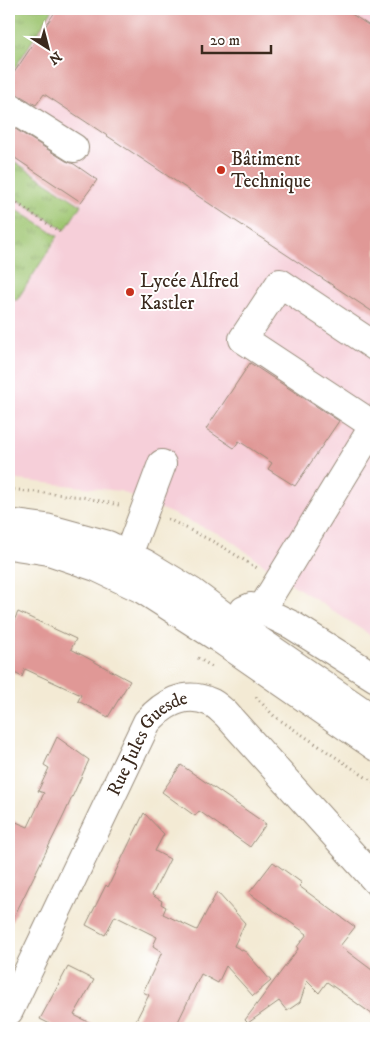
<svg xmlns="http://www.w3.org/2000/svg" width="385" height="1037" viewBox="0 0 385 1037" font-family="'IM FELL DW Pica',serif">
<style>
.built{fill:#f6cfd9}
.grass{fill:url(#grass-tufts);stroke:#6c7847}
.building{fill:#e09896}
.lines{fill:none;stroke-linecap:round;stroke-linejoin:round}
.minor-casing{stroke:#978a79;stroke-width:30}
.path{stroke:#978a79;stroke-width:3;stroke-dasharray:1 4;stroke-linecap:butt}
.minor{stroke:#fff;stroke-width:28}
.poi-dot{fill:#c8321e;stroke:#fff;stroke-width:2}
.labels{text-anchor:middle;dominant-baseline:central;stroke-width:4;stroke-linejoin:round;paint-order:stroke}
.poi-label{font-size:19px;fill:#3b2a1e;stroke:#fff;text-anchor:start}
.street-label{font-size:19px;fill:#3b2a1e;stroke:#fff}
</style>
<defs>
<pattern id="grass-tufts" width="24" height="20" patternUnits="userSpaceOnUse" patternTransform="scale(1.25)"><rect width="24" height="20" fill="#9dc570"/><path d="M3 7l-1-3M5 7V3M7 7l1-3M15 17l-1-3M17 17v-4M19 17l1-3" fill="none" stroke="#81a05b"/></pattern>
</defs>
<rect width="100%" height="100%" fill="#fff"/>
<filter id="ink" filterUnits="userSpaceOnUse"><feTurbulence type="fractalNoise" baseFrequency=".02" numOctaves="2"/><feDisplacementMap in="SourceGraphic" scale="10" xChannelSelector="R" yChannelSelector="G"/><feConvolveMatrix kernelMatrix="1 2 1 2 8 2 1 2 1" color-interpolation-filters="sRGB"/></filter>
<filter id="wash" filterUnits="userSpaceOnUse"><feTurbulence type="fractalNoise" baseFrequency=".0096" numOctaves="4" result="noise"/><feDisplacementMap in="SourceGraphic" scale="20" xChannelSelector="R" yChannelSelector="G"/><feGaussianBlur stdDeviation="1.12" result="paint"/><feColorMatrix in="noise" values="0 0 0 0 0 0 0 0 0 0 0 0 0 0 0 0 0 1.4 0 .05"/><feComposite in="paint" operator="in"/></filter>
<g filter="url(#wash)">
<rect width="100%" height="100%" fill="#f3ead4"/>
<!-- built -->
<path class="built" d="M9 9H376V639L281 577 226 537 120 491 9 479Z"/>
<!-- grass -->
<path class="grass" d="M9 9H53L9 77Z
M9 158 81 205 65 230 9 194Z
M9 205 58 236 17 300 9 299Z"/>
<g id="blocks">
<!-- building -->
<path class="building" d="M57 9H344L376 30V314L44 94 36 105 17 94 9 92V80Z
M9 125 66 161 74 164 97 180 81 202 9 154Z
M250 363 339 421 295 486 268 469 272 463 239 441 234 448 206 429Z
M18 612 76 639 71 649 130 681 108 717 78 701 81 695 25 669 22 677 9 670V631Z
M57 737 89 760 64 815 9 927V819L28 827 44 793 38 791 49 768 44 765Z
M181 765 266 824 250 847 199 811 195 816 162 792Z
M144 813 164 834 155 851 170 859 152 895 162 901 161 904 166 907 163 914 197 930 217 892 245 923 234 946 246 952 271 981 253 996 226 966 218 983 201 974 175 1028H132L149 995 143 992 162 952 153 946 157 937 115 916 105 935 86 925 106 885 108 887Z
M273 862 302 883 299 886 355 927 340 946 376 973V1017L327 982 319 993 307 981 300 1002 287 1011 279 1001 248 1023 245 1020 298 949 297 947 307 934 249 893Z
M68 967 94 980 74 1015 100 1028H58L40 1019Z"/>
</g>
</g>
<g filter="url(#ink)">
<use href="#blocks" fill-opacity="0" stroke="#978a79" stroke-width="1"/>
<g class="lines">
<defs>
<g id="minor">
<path d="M9 107 74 148"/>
<path d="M376 347 280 283 243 339 376 427"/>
<path d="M9 523 46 528 108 545 146 564 192 592 232 622 376 721"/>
<path d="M9 545 49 551 96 567 142 589 220 639 376 747"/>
<path d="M120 571 128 555 162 464"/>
<path d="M244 610 251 607 261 610 292 625 376 678"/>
<path d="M261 610 376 422"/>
<path id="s1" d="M9 1011 147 722C163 704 185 690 210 702 216 704 221 710 226 714L376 881"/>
</g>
</defs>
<!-- minor casing -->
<use href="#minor" class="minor-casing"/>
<!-- path -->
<path class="path" d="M9 198 60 232
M9 489 82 497 119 505
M168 519 216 543 257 568
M198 658 214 668
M256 697 274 716 376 784"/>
<!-- minor -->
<use href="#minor" class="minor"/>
</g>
</g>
<!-- markers -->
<g class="poi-dot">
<circle cx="221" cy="170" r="5"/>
<circle cx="130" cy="292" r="5"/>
</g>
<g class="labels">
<!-- poi labels -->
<g class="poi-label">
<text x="231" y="159">Bâtiment<tspan x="231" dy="22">Technique</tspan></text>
<text x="140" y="281">Lycée Alfred<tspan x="140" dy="22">Kastler</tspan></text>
</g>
<!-- street labels -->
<g class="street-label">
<text stroke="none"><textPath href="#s1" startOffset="304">Rue Jules Guesde</textPath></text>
</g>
</g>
<!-- margin -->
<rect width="385" height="1037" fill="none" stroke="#fff" stroke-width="30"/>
<!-- north arrow -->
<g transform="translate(48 48) rotate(144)" stroke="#ffffff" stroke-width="4" paint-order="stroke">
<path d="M0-4L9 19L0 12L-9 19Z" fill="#3b2a1e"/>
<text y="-8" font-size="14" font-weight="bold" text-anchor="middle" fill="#3b2a1e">N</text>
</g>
<!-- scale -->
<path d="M202 45v8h69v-8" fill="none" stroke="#3b2a1e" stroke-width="2.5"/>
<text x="210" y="45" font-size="15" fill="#3b2a1e" stroke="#ffffff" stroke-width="4" paint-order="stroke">20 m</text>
</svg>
